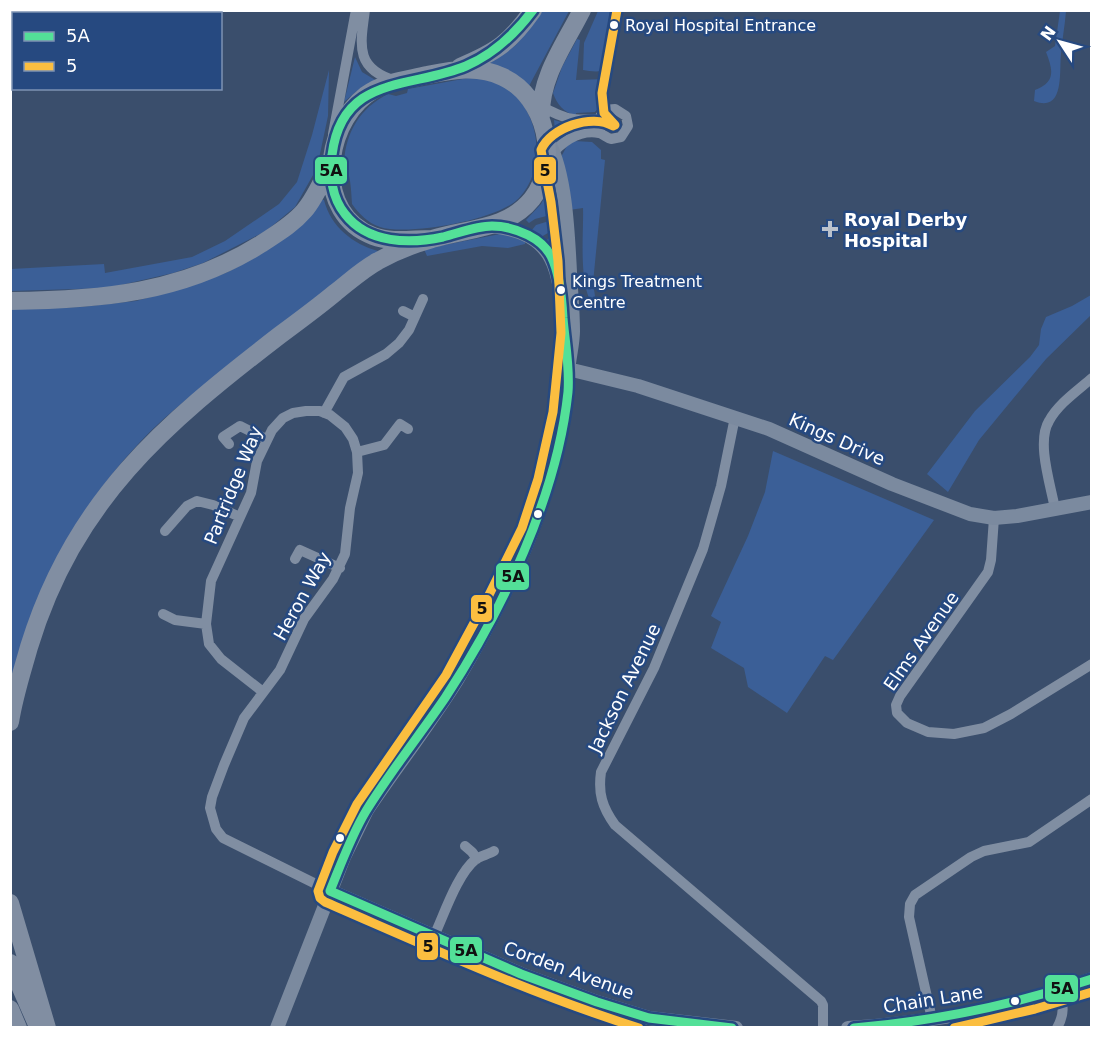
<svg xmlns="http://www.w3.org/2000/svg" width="1102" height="1038" viewBox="0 0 1102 1038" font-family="'DejaVu Sans',sans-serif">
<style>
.green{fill:#3b5f97}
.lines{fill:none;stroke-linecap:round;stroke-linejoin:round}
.street{stroke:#808ea2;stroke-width:10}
.secondary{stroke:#7b8a9f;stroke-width:14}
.highway{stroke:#818ea2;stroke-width:18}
.bus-1-casing{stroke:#264980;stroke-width:14}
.bus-2-casing{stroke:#264980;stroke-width:14}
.bus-1{stroke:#53e098;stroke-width:9}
.bus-2{stroke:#fbbe40;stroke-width:9}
.bus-dot{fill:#fff;stroke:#264980;stroke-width:2}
.poi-dot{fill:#bac1cc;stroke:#264980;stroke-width:2}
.labels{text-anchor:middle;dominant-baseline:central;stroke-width:5;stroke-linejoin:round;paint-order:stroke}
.bus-label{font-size:16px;fill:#fff;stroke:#264980;text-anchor:start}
.poi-label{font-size:18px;font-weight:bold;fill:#fff;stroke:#264980;text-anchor:start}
.street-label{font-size:18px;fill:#fff;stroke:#264980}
.line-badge{stroke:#264980;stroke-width:2}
.pale-badge-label{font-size:16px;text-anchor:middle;font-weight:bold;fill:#111}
</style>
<rect width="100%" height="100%" fill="#3a4e6c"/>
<!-- green -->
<path class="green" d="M541 11H569L529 86 490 63 516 45Z
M598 11H623C620 24 618 61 606 69 600 73 590 71 583 70L584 43Z
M1060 11H1066C1065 25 1062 40 1061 54 1059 72 1065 113 1034 101L1035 90C1056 82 1053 70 1046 52L1055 46Z
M577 39 580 40 576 80 607 79C605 92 604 102 595 112L576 113V116C564 112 557 105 553 93L562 67Z
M355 57 362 72 377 81 357 91 344 102Z
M329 70 328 116 317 168 295 207 266 231 203 263 173 273 108 288 11 291V269L104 264 105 273 192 257 225 241 279 204 297 182 312 135Z
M468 78C482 78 500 82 511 91 541 117 546 169 519 198 499 220 408 236 380 227 368 223 359 214 352 204 351 191 351 174 344 162 346 132 360 108 388 94L396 96 407 93 408 89Z
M554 120 576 126 577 130 556 142Z
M574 141 592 142 601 150V159L605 160 593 283 597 309C577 294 584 233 583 208L569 210 561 157 568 144Z
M551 184H553L558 213 535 219 529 223 526 220 541 204Z
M322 200H324C331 227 353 244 378 251 333 286 287 322 241 357 206 384 170 410 140 442 76 510 34 590 11 680V309L81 307 136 301 194 285 228 272 261 254Z
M559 218 560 226 541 237 532 230 536 225Z
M562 232 563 256 559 259 557 258 546 241 552 235Z
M505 233 525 240V244L508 248 482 246 427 256 424 249Z
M1091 295V315L1046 359 979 440 948 492 927 474 975 411 1030 357 1039 345 1041 329 1046 317 1072 306Z
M773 451 934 520 833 660 825 656 787 713 748 687 744 668 711 648 721 622 711 616 748 536 765 492Z"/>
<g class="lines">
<!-- street -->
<path class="street" d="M365 10C360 46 355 69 396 81
M540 106C566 119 570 121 599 119
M333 134 356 10
M549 157C561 143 578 129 599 133 603 134 607 138 611 139L621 137 628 126 626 116 615 109C601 109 594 121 601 133
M403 311 415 317
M324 413 344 377 386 354 399 343 409 330 423 299
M735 417 721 486 703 549 654 668 601 772C598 793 602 807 615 825L821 1001 823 1005V1028
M229 444 223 437 240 426 266 439
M357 452 384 445 400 424 408 429
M1055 509C1051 486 1036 442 1049 421 1058 404 1077 391 1092 378
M994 518 991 560 988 572 900 696 896 705 897 713 907 723 928 732 954 734 984 728 1011 714 1092 664
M165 531 187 506 197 501 213 505 240 517
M295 559 300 550 340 568
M163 614 175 620 206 624
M263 692 221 659 209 644 206 624 211 581 251 493 257 461 272 430 283 418 293 413 306 411H320L330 415 345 427 353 439 357 452 358 473 350 508 345 554 333 579 304 619 280 670 244 718 224 765 212 797 210 808 216 829 223 838 330 891
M465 846 472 852 477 859
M434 936C444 915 457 874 476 859 481 856 489 854 494 851
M932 1019 909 917 910 904 915 895 971 857 984 851 1029 842 1092 799
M1057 1028C1065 1014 1063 1005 1060 990"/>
<!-- secondary -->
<path class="secondary" d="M491 226C562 233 560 278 564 337
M568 369 638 386 769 429 892 484 970 514 994 518 1017 516 1092 502
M330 891 521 974 597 1002 649 1018 736 1028
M277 1028 344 857 367 810C396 767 429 725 457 680 516 581 559 488 568 372 569 358 573 344 573 331 573 311 571 292 570 272 568 235 566 176 549 143
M848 1028C931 1023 1013 1007 1092 979"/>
<!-- highway -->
<path class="highway" d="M460 67C496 52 510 43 533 10
M541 116C540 77 565 44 582 10
M10 301C100 300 183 293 261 244 276 234 292 225 304 211 316 197 323 179 331 163
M10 722C14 696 22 672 29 647 74 500 163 425 280 335 299 321 318 307 336 292 350 281 363 269 378 261 394 252 414 244 432 239 467 228 507 230 532 199 561 162 546 97 503 77 478 65 453 70 427 75 406 80 383 82 366 95 323 128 314 214 373 236 391 243 412 239 431 239
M10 903 47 1028
M10 963 36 1022
M10 1009 18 1028"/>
<defs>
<path id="bus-1" d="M533 10C515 34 494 54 466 66 411 89 342 74 332 155 329 175 332 198 345 214 368 244 410 244 443 237 459 233 476 226 492 226 504 226 518 230 528 235 538 240 546 247 551 256 560 274 562 298 563 318 565 342 570 367 568 392 557 497 502 611 445 698 419 736 390 772 366 811 351 836 341 864 330 891L521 974 597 1002 649 1018 732 1028
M854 1028C936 1021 1014 1005 1092 979"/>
<path id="bus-2" d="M617 10 602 93 604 113 615 125 613 126C592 113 550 128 541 150L551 202 558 261 561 333 553 412 538 479 522 528 487 599 446 675 357 804 333 852 318 891 320 898 325 902C429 947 531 994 639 1028
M954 1028 1035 1009 1092 992"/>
</defs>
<!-- bus-1 casing -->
<use href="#bus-1" class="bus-1-casing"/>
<!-- bus-2 casing -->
<use href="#bus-2" class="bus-2-casing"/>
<!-- bus-1 -->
<use href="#bus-1" class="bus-1"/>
<!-- bus-2 -->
<use href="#bus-2" class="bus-2"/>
</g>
<!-- markers -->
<g class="bus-dot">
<circle cx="614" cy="25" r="5"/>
<circle cx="561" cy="290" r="5"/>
<circle cx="538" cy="514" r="5"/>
<circle cx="340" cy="838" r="5"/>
<circle cx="1015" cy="1001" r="5"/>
</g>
<path class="poi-dot" d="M827 220h6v6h6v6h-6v6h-6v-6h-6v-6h6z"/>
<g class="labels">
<!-- bus labels -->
<g class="bus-label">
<text x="625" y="25">Royal Hospital Entrance</text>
<text x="572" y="281">Kings Treatment<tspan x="572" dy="21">Centre</tspan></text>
</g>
<!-- poi labels -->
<g class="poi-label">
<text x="844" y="219">Royal Derby<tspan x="844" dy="21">Hospital</tspan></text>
</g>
<!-- street labels -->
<g class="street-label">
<text transform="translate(837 439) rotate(24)">Kings Drive</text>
<text transform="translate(233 485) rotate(-68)">Partridge Way</text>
<text transform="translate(302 596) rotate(-61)">Heron Way</text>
<text transform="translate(921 641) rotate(-55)">Elms Avenue</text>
<text transform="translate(624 688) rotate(-64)">Jackson Avenue</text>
<text transform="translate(569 970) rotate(20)">Corden Avenue</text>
<text transform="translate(933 999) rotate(-9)">Chain Lane</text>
</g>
</g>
<g class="line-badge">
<rect x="533" y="156" width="24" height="29" rx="6" fill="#fbbe40"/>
<rect x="314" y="156" width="34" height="29" rx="6" fill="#53e098"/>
<rect x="495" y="562" width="35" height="29" rx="6" fill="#53e098"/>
<rect x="470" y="594" width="23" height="29" rx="6" fill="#fbbe40"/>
<rect x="416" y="932" width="23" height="29" rx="6" fill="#fbbe40"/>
<rect x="449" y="936" width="34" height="28" rx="6" fill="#53e098"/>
<rect x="1044" y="974" width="35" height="29" rx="6" fill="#53e098"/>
</g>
<g class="pale-badge-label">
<text x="545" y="176">5</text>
<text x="331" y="176">5A</text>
<text x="513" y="582">5A</text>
<text x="482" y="614">5</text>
<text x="428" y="952">5</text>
<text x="466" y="956">5A</text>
<text x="1062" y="994">5A</text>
</g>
<!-- border -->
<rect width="1102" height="1038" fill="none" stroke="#ffffff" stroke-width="24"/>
<!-- legend -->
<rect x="12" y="12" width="210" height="78" fill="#264980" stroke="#7d92b3" stroke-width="1.5"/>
<rect x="24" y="32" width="30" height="9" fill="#53e098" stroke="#7d92b3" stroke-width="1.5"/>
<text x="66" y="42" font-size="18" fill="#ffffff">5A</text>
<rect x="24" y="62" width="30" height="9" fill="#fbbe40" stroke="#7d92b3" stroke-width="1.5"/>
<text x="66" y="72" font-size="18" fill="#ffffff">5</text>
<!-- north arrow -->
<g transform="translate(1060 42) rotate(306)" stroke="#264980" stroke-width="4.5" paint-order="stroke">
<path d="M0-4.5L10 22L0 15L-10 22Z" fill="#ffffff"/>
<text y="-9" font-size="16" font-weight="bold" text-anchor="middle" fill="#ffffff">N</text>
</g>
</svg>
